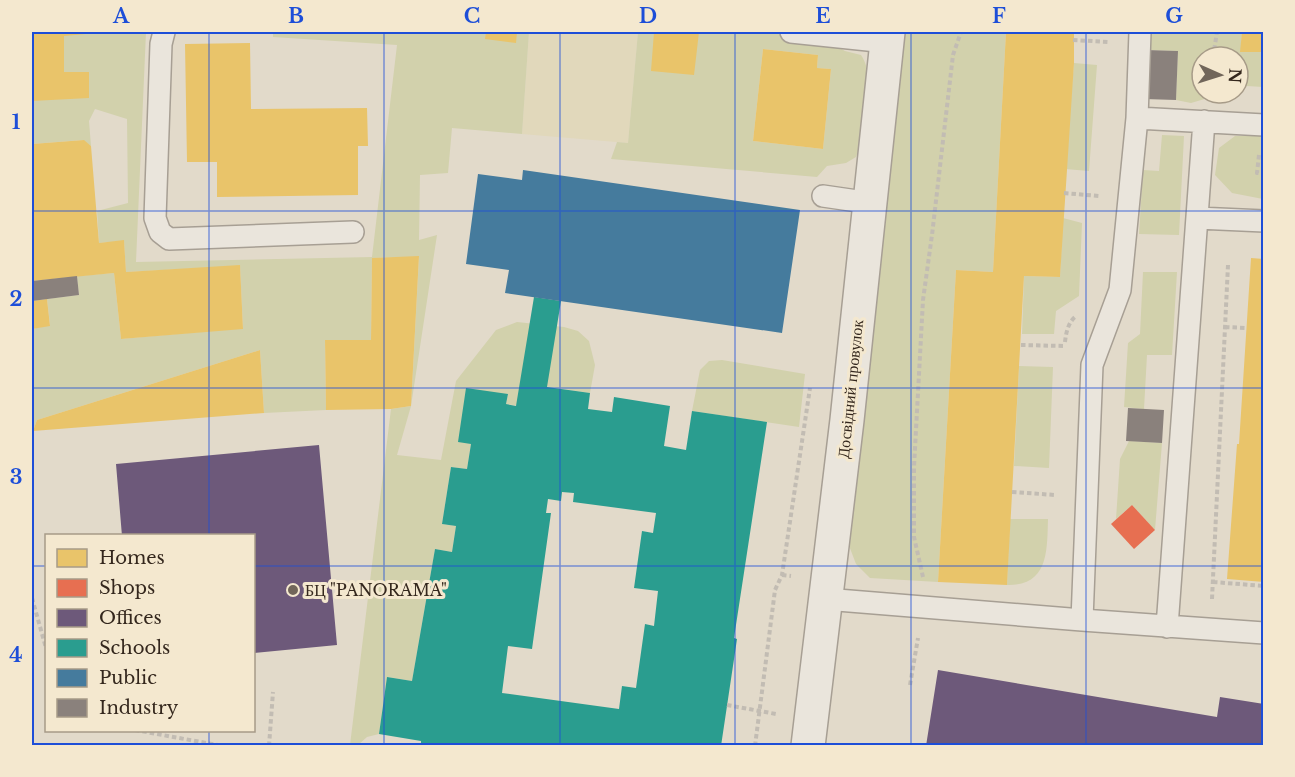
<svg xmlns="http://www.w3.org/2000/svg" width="1295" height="777" viewBox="0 0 1295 777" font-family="'Libre Baskerville',serif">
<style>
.farmland{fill:#e1d8bb}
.green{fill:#d2d1ac;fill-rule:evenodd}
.homes{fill:#e9c46a}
.shops{fill:#e76f51}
.offices{fill:#6d597a}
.schools{fill:#2a9d8f;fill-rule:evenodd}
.public{fill:#457b9d}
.industry{fill:#8a817c}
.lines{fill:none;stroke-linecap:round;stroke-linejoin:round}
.lane-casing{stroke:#a79f94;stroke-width:24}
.street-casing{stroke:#a79f94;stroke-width:36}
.path{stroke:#c2bcb3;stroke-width:4;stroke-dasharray:4.5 3;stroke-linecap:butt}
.lane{stroke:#eae5dc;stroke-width:21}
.street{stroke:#eae5dc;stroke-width:33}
.grid{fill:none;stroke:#1d4ed8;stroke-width:1.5;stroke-opacity:0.55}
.poi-dot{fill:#71665a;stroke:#f4e8cf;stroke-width:2}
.labels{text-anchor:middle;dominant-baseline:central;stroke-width:6;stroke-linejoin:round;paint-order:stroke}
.street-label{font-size:16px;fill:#34271d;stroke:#f4e8cf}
.poi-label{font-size:16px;fill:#34271d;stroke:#f4e8cf;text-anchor:start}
.neatline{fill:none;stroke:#1d4ed8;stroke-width:2}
.grid-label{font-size:20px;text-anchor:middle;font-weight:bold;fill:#1d4ed8}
</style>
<rect width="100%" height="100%" fill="#e2daca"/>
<!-- farmland -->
<path class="farmland" d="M529 32H638L628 143 522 134Z"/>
<!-- green -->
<path class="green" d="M32 32H146L136 262 372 257 397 45 273 37V32H529L522 134 452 128 448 173 420 175 419 240 437 235 411 406 397 455 441 460 456 381 496 330 517 322 564 327 578 331 589 341 595 365 590 393 536 385 532 408 506 404 508 394 471 444 467 469 451 467 442 524 456 526 452 552 435 549 412 681 387 677 379 734 367 737 358 745H350L391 409 411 406 419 257 372 258 371 340 325 341 326 410 264 413 260 350 37 420 33 431 32 329 50 325 47 299 79 295 77 276 114 273 121 339 243 328 240 266 126 272 124 241 99 243 97 211 128 203 127 119 95 109 89 121 91 146 83 140 32 144Z
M638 32H838L836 46 845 51 861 55C877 78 866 132 856 157L846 163 827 166 817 177 611 159 617 142 628 143ZM763 49 818 55 817 68 831 69 823 149 753 141Z
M905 32H1006L993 272 956 270 938 582 870 578 856 564 848 543Z
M1149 32H1242L1241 51 1263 52V87L1247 86 1238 89V57H1202V93H1225L1191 103 1176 100 1178 51 1146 50Z
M1074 63 1097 65 1089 171 1065 169Z
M1162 135 1184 136 1179 235 1139 234 1143 170 1159 171Z
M1235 136H1263V199L1232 193 1215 175 1219 148Z
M1063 218 1082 223 1079 296 1056 311 1054 334H1022L1024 276 1060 277Z
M1143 272H1177L1172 355H1147L1144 409 1124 407 1128 343 1140 334Z
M722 360 805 374 799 427 692 411 700 370 709 361Z
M1019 366 1053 367 1049 468 1014 466Z
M1129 441 1162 443 1155 530 1132 505 1116 519 1120 459Z
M1010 519H1048C1047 550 1049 586 1007 585Z"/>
<!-- homes -->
<path class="homes" d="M32 32H86V34L64 36V72H89V98L32 101Z
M486 32H517L516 43 485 39Z
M654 32H699L694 75 651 71Z
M1006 32H1074V63L1060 277 1024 276 1007 585 938 582 956 270 993 272Z
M1242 32H1264V52H1240Z
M250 43 251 109 367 108 368 146H358V195L217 197V162H187L185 44Z
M763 49 818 55 817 68 831 69 823 149 753 141Z
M84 140 91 146 99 243 124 240 126 272 240 265 243 329 121 339 114 273 32 281V144Z
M419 256 411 406 391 409 326 410 325 340H371L372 258Z
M1251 258 1264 259V582L1227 579 1237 444H1239Z
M47 299 50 326 32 329V301Z
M260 350 264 413 33 431 37 420Z"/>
<!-- shops -->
<path class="shops" d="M1132 505 1155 530 1134 549 1111 524Z"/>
<!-- offices -->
<path class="offices" d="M319 445 337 645 254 653V536H122L116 464Z
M938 670 1217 717 1220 697 1264 704V746H926Z"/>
<!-- schools -->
<path class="schools" d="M534 297 561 301 547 387 590 393 588 409 612 412 614 397 670 406 664 446 686 450 692 411 767 422 734 638 737 639 721 746H421V741L379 734 387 677 412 681 435 549 452 552 456 526 442 524 451 467 467 469 471 444 458 442 466 388 508 394 506 404 516 406ZM562 492 574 493 573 502 656 513 653 533 642 531 634 588 658 591 654 626 645 624 636 688 622 686 619 709 502 693 508 646 532 649 551 513H546L548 499 561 501Z"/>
<!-- public -->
<path class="public" d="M523 170 800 210 782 333 505 293 509 270 466 264 478 174 522 180Z"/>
<!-- industry -->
<path class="industry" d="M1146 50 1178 51 1176 100 1144 99Z
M77 276 79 295 32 301V281Z
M1128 408 1164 410 1162 443 1126 441Z"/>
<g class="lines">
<defs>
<path id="lane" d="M164 32 161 44 155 218 160 232 169 239 353 232
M791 32 887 42
M1137 118 1140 32
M823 196 871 203
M1197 218 1264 221
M825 599 1082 620 1092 365 1120 290 1137 118 1264 125
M1082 620 1264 633
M1167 627 1204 121"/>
<path id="street" d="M808 746 847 420 888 32"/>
</defs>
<!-- lane casing -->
<use href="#lane" class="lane-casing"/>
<!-- street casing -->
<use href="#street" class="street-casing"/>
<!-- path -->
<path class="path" d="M1073 40 1108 42
M1213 57 1217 32
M1259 155 1257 173H1264
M1064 193 1099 196
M1225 327 1247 328
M1065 342C1066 333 1068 323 1075 317
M1021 345 1064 346
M1012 492 1055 495
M782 575 791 576
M923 577 914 537V467L923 300 932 235 953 55 961 32
M1213 582 1264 586
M32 598 46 648
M1212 599 1228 265
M910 685 918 638
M727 705 776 714
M135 730 223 746
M269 746 273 692
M755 746 775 590 782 575 810 388"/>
<!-- lane -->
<use href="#lane" class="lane"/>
<!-- street -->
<use href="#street" class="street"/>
</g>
<!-- grid -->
<path class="grid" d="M209 32V536M384 32V746M560 32V746M735 32V746M911 32V746M1086 32V746M32 211H1264M32 388H1264M32 566H46M254 566H1264M209 730V746"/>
<!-- markers -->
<circle class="poi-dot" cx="293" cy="590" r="6"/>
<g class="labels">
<!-- street labels -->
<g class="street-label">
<text transform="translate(850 389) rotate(-84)">Досвідний провулок</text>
</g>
<!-- poi labels -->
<g class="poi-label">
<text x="305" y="590">БЦ "PANORAMA"</text>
</g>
</g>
<!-- border -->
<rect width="1295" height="777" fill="none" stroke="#f4e8cf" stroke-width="66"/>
<!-- legend -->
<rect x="45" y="534" width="210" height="198" fill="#f4e8cf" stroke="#a79b88" stroke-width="1.5"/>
<rect x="57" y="549" width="30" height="18" fill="#e9c46a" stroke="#a79b88" stroke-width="1.5"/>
<text x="99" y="564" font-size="18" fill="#34271d">Homes</text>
<rect x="57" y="579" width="30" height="18" fill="#e76f51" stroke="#a79b88" stroke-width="1.5"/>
<text x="99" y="594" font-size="18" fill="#34271d">Shops</text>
<rect x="57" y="609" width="30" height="18" fill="#6d597a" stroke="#a79b88" stroke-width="1.5"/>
<text x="99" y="624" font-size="18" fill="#34271d">Offices</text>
<rect x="57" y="639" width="30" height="18" fill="#2a9d8f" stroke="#a79b88" stroke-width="1.5"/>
<text x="99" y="654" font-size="18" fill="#34271d">Schools</text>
<rect x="57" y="669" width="30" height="18" fill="#457b9d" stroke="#a79b88" stroke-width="1.5"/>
<text x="99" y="684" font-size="18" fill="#34271d">Public</text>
<rect x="57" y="699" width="30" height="18" fill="#8a817c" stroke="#a79b88" stroke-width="1.5"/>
<text x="99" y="714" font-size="18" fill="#34271d">Industry</text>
<!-- north arrow -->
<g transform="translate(1220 75) rotate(93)"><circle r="28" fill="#f4e8cf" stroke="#a79b88" stroke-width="1.5"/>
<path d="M0-4.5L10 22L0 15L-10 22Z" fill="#71665a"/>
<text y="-9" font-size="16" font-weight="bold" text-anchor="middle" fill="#34271d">N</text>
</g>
<rect x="33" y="33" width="1229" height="711" class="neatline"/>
<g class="grid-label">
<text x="121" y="23">A</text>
<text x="296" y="23">B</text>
<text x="472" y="23">C</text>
<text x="648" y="23">D</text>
<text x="823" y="23">E</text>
<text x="999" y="23">F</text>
<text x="1174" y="23">G</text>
<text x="16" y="129">1</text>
<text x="16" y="306">2</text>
<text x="16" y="484">3</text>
<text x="16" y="662">4</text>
</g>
</svg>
